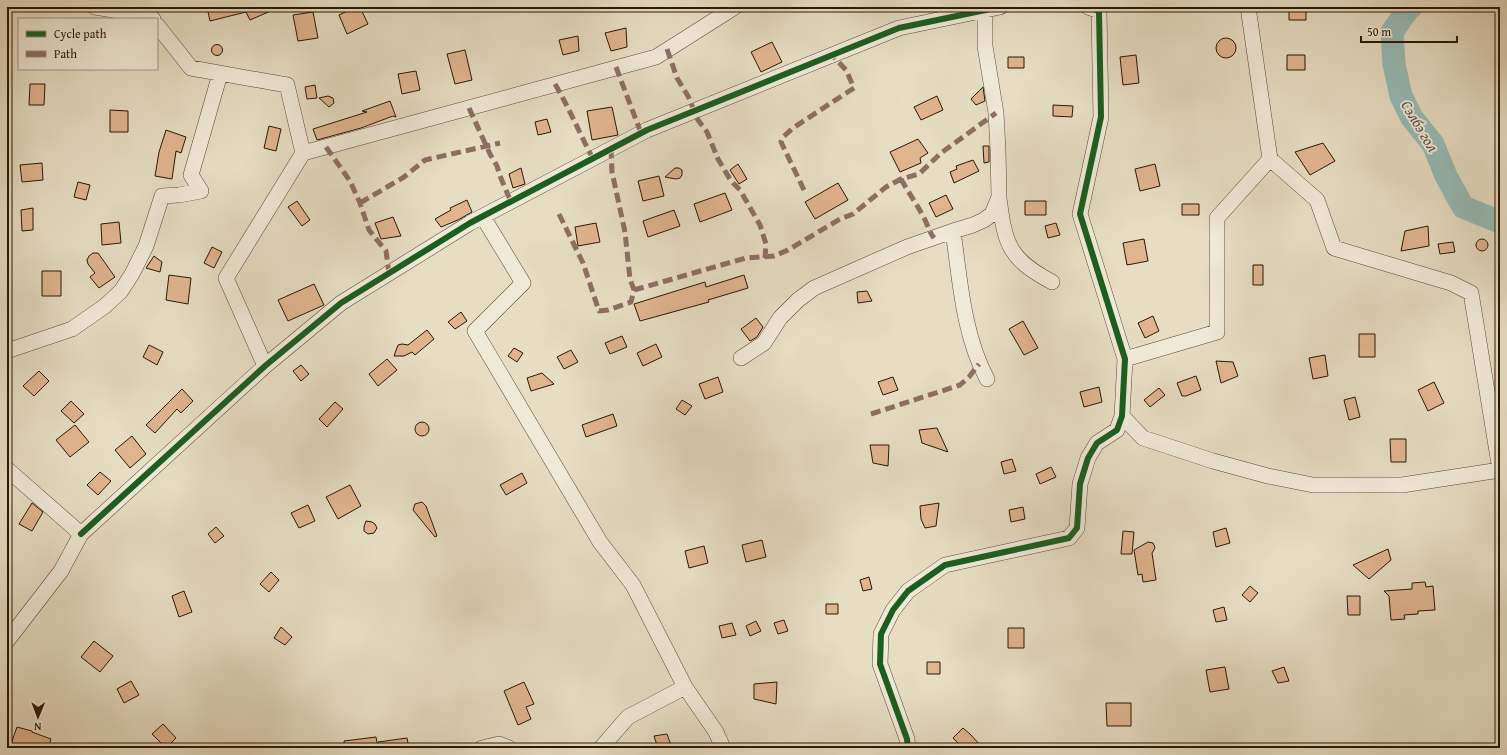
<svg xmlns="http://www.w3.org/2000/svg" width="1507" height="755" viewBox="0 0 1507 755" font-family="'Gentium Book Plus',serif">
<style>
.lines{fill:none;stroke-linecap:round;stroke-linejoin:round}
.river{stroke:#96bbb6;stroke-width:23}
.building{fill:#dfb48f;stroke:#2a1703}
.minor-casing{stroke:#594833;stroke-width:16}
.minor{stroke:#efe9d7;stroke-width:15}
.quiet{stroke:#8d6e63;stroke-width:5;stroke-dasharray:10 5;stroke-linecap:butt}
.cycleway-casing{stroke:#efe9d7;stroke-width:8}
.cycleway{stroke:#1b5e20;stroke-width:6}
.labels{text-anchor:middle;dominant-baseline:central;stroke-width:4;stroke-linejoin:round;paint-order:stroke}
.water-label{font-size:15px;font-style:italic;fill:#505042;stroke:#efe9d7}
</style>
<rect width="100%" height="100%" fill="#e6ddc2"/>
<filter id="stains"><feTurbulence type="fractalNoise" baseFrequency=".005" numOctaves="4"/><feColorMatrix values="0 0 0 0 .2 0 0 0 0 .09 0 0 0 0 .02 0 0 0 .5 -.17"/></filter>
<radialGradient id="worn" r=".72"><stop offset=".6" stop-color="#630" stop-opacity="0"/><stop offset="1" stop-color="#630" stop-opacity=".3"/></radialGradient>
<g class="lines">
<!-- river -->
<path class="river" d="M1411 7 1409 8 1392 32 1394 64 1401 96 1412 118 1433 144 1446 176 1463 207 1500 222"/>
</g>
<!-- building -->
<path class="building" d="M207 7H280L250 20 246 12 210 21Z
M356 7H360L368 24 347 34 339 15Z
M1289 10H1306V20H1289Z
M313 12 318 38 298 41 293 15Z
M626 28 627 47 611 51 605 33Z
M578 36 579 51 563 55 559 40Z
M1216 48a10 10 0 1 1 20 0a10 10 0 1 1-20 0Z
M772 42 782 62 761 72 751 52Z
M211.5 50a5.5 5.5 0 1 1 11 0a5.5 5.5 0 1 1-11 0Z
M465 50 472 80 455 84 447 54Z
M1136 55 1139 83 1123 85 1120 57Z
M1287 55H1305V70H1287Z
M1008 57H1024V68H1008Z
M416 71 420 90 402 94 398 74Z
M30 84H45L44 105H29Z
M315 85 317 98 307 99 305 87Z
M983 87 985 101 976 105 971 99Z
M328 96 333 98 334 103 329 107 319 98Z
M937 96 943 110 921 120 914 107Z
M390 101 396 117 393 116 361 128 317 140 313 129 367 112 362 111Z
M1053 105 1073 106 1072 117 1053 116Z
M612 107 618 135 592 140 587 111Z
M110 110 128 111V132H110Z
M547 119 551 132 538 135 535 122Z
M269 126 281 129 276 151 264 148Z
M166 130 186 137 181 153 176 151 172 179 155 176 159 152Z
M918 139 928 153 920 158 921 163 900 172 890 152Z
M1323 143 1335 161 1310 175 1295 152Z
M983 146H989V162L984 163Z
M973 160 979 171 954 183 950 172 957 169 956 166Z
M42 163 43 180 22 182 20 165Z
M738 164 747 179 739 184 730 170Z
M1155 164 1160 186 1140 191 1135 169Z
M521 168 525 184 513 188 509 174Z
M675 168H679L682 170V175L680 178 676 179 665 177Z
M659 176 664 196 643 201 638 181Z
M78 182 90 185 86 200 74 197Z
M838 183 848 200 815 219 805 202Z
M725 193 732 210 700 222 694 204Z
M946 195 953 209 936 217 929 203Z
M467 200 472 212 458 220 441 227 435 219 451 210 450 208Z
M297 201 310 220 302 226 288 207Z
M1025 201H1046V215H1025Z
M1182 204H1199V215H1182Z
M33 208V230L22 231 21 210Z
M674 210 680 226 648 237 643 221Z
M393 217 401 236 381 239 375 223Z
M119 222 121 243 102 245 101 224Z
M596 223 600 242 578 246 575 227Z
M1056 223 1060 235 1048 238 1045 226Z
M1428 226 1429 246 1401 251 1405 231Z
M1476 245a6 6 0 1 1 12 0a6 6 0 1 1-12 0Z
M1144 239 1148 261 1127 265 1123 243Z
M1453 242 1455 252 1440 254 1438 244Z
M212 247 222 252 214 268 204 263Z
M93 253H98L115 277 99 288 90 277 95 273 88 264 87 260 89 256Z
M154 256 162 262 160 272 146 268Z
M1253 265H1263V285H1253Z
M42 271H61V296H42Z
M169 275 191 278 188 304 166 300Z
M744 275 748 288 708 300 709 302 640 321 634 304 705 282 706 287Z
M314 284 324 305 288 321 278 300Z
M867 291 872 301 858 303 857 292Z
M461 312 467 321 455 329 448 322Z
M1153 316 1159 331 1145 338 1138 323Z
M756 318 763 327 757 337 750 341 741 329Z
M1023 321 1038 348 1024 355 1009 329Z
M427 330 434 339 415 355 412 352 404 356H394L398 345 402 344 408 345Z
M1359 334H1375V357H1359Z
M622 336 627 347 610 354 605 343Z
M656 344 662 357 643 366 637 353Z
M149 345 163 352 157 365 143 357Z
M514 348 523 353 517 362 508 356Z
M571 350 578 362 564 369 557 357Z
M1325 355 1328 376 1313 379 1309 358Z
M387 359 397 370 378 386 369 374Z
M1216 361 1233 362 1238 376 1221 383Z
M301 365 309 374 301 381 293 371Z
M39 371 49 381 34 396 23 386Z
M542 373 554 384 531 391 527 378Z
M1196 376 1201 390 1186 396H1182L1177 383Z
M718 377 723 392 705 399 699 384Z
M893 377 898 390 883 395 878 382Z
M1434 382 1444 403 1428 411 1418 390Z
M1099 387 1102 402 1084 407 1080 392Z
M1159 388 1165 395 1150 407 1144 400Z
M182 389 193 401 181 413 177 409 155 433 146 425Z
M1355 397 1360 417 1349 420 1344 400Z
M682 400 692 406 685 415 676 409Z
M71 401 84 414 74 423 61 411Z
M335 402 343 409 327 427 319 419Z
M613 414 617 426 586 437 582 425Z
M415 429a7 7 0 1 1 14 0a7 7 0 1 1-14 0Z
M75 425 89 442 70 457 56 440Z
M937 428 948 452 922 443 919 430Z
M132 436 146 454 130 468 115 450Z
M1390 439H1406V462H1391Z
M870 445H889L888 466 873 463Z
M1012 459 1016 471 1004 474 1001 462Z
M1051 467 1056 477 1040 484 1036 474Z
M100 472 111 481 98 495 87 485Z
M522 473 527 483 506 495 500 485Z
M350 485 361 506 338 519 326 497Z
M422 502 426 506 437 536 435 537 413 510 415 504Z
M32 503 43 512 32 531 19 524Z
M939 503 936 526 925 528 921 519 920 506Z
M308 505 315 521 299 528 291 513Z
M1023 507 1025 519 1011 522 1009 510Z
M366 521 372 522 375 524 377 528 374 533 368 534 364 531V527Z
M216 527 224 536 215 543 208 534Z
M1226 528 1230 543 1216 547 1213 532Z
M1123 531 1134 532 1132 554H1121Z
M762 540 766 557 746 562 742 545Z
M1148 542 1153 543 1154 545 1155 548 1152 553 1156 580 1143 582 1142 574 1138 575 1134 550Z
M704 546 708 563 689 568 685 551Z
M1388 549 1391 560 1369 579 1353 565Z
M271 572 279 580 269 592 260 584Z
M869 577 872 589 863 591 860 580Z
M1425 582 1426 587 1433 586 1435 610 1418 611V614L1404 615 1405 619 1391 620 1389 596 1384 591 1412 589V583Z
M1250 586 1258 593 1250 602 1242 595Z
M184 591 192 612 179 617 172 596Z
M1347 596H1360V615H1348Z
M826 604H838V614H826Z
M1224 607 1227 620 1216 622 1213 610Z
M784 620 788 631 778 634 774 623Z
M756 621 761 631 750 636 746 626Z
M732 623 736 635 722 638 719 626Z
M281 627 292 637 285 645 274 638Z
M1008 628H1024V648H1008Z
M94 641 113 656 100 672 81 657Z
M927 662H940V674H927Z
M1225 667 1229 689 1210 692 1206 670Z
M1284 667 1289 681 1278 683 1272 671Z
M131 681 139 695 124 703 117 689Z
M524 682 534 704 526 707 531 719 518 725 504 691Z
M777 682 776 704 754 699V684Z
M1106 703H1131V726H1107Z
M163 724 176 738 166 748 152 734Z
M17 727 32 731V732L51 739 48 748H27L11 744Z
M963 728 970 734 983 748H963L953 738Z
M667 734 672 748H658L654 736Z
M376 737 378 748H345L344 741Z
M407 738 409 748H379L378 742Z"/>
<g class="lines">
<defs>
<path id="minor" d="M95 7 150 16 153 19
M157 25 191 68 287 85 303 153
M999 198C1005 245 1009 259 1052 282
M483 217 523 283 475 331 600 542 633 585 685 687
M953 231C960 280 963 334 987 379
M7 351 72 329 105 306 121 291 132 274 146 246 162 196 179 195 201 191 191 175 220 74
M741 358 764 343 780 318 798 300 814 288 907 247 953 231 973 225 984 220 992 214 999 197 998 150 996 113 985 46V10
M1125 359 1217 332V218L1270 159 1248 7
M265 366 226 278 303 153 656 57 735 7
M1122 416 1143 438 1213 461 1268 476 1313 485H1402L1500 470 1471 293 1451 283 1334 248 1317 200 1270 159
M7 469 81 534 61 571 7 641
M81 534 265 366 341 303 470 223 647 130 899 28 1000 7
M482 748 499 744 509 748
M601 748 628 717 685 687 716 732 723 748
M908 748 907 739 880 664 881 634 893 610 908 591 945 565 1069 538 1077 528 1080 484 1088 458 1097 443 1117 430 1122 416 1125 359 1080 214 1101 117 1099 11 1088 7"/>
</defs>
<!-- minor casing -->
<use href="#minor" class="minor-casing"/>
<!-- minor -->
<use href="#minor" class="minor"/>
<!-- quiet -->
<path class="quiet" d="M667 49 677 78 688 96 698 120 707 132 718 159 731 181 740 190 760 225 766 244 765 258
M616 67 641 133
M555 84C569 108 580 134 593 159
M469 108 490 154 497 166 500 176 511 202
M326 147 350 181 360 203 369 230 386 251 389 273
M901 179C908 192 917 204 924 218 928 225 928 230 934 238
M804 190 781 142 783 137 793 128 854 88 846 70 832 55
M360 203 404 177 425 160 500 143
M559 214 583 263 599 311 608 310 631 302 634 290 630 279 625 232 612 172 611 149
M634 290 746 258 774 256 788 250 840 219 853 214 886 187 901 179 919 174 941 153 996 113
M871 414 960 385 969 377 979 364"/>
<defs>
<path id="cycleway" d="M81 534 265 366 341 303 470 223 647 130 899 28 1000 7
M908 748 907 739 880 664 881 634 893 610 908 591 945 565 1069 538 1077 528 1080 484 1088 458 1097 443 1117 430 1122 416 1125 359 1080 214 1101 117 1099 11 1088 7"/>
</defs>
<!-- cycleway casing -->
<use href="#cycleway" class="cycleway-casing"/>
<!-- cycleway -->
<use href="#cycleway" class="cycleway"/>
</g>
<g class="labels">
<!-- water labels -->
<g class="water-label">
<text transform="translate(1420 126) rotate(59)">Сэлбэ гол</text>
</g>
</g>
<!-- margin -->
<rect width="1507" height="755" fill="none" stroke="#e6ddc2" stroke-width="24"/>
<rect x="8" y="8" width="1491" height="739" fill="none" stroke="#2a1703" stroke-width="2"/>
<rect x="12" y="12" width="1483" height="731" fill="none" stroke="#2a1703"/>
<!-- legend -->
<rect x="18" y="18" width="140" height="52" fill="#efe9d7" stroke="#a09582"/>
<rect x="26" y="31" width="20" height="6" fill="#1b5e20" stroke="#a09582"/>
<text x="54" y="38" font-size="12" fill="#2a1703">Cycle path</text>
<rect x="26" y="51" width="20" height="6" fill="#8d6e63" stroke="#a09582"/>
<text x="54" y="58" font-size="12" fill="#2a1703">Path</text>
<!-- north arrow -->
<g transform="translate(38 717) rotate(181)" stroke="#efe9d7" stroke-width="3" paint-order="stroke">
<path d="M0-3L7 15L0 10L-7 15Z" fill="#2a1703"/>
<text y="-6" font-size="11" font-weight="bold" text-anchor="middle" fill="#2a1703">N</text>
</g>
<!-- scale -->
<path d="M1361 36v6h96v-6" fill="none" stroke="#2a1703" stroke-width="2"/>
<text x="1367" y="36" font-size="12" fill="#2a1703" stroke="#efe9d7" stroke-width="3" paint-order="stroke">50 m</text>
<rect width="100%" height="100%" filter="url(#stains)"/>
<rect width="100%" height="100%" fill="url(#worn)"/>
</svg>
